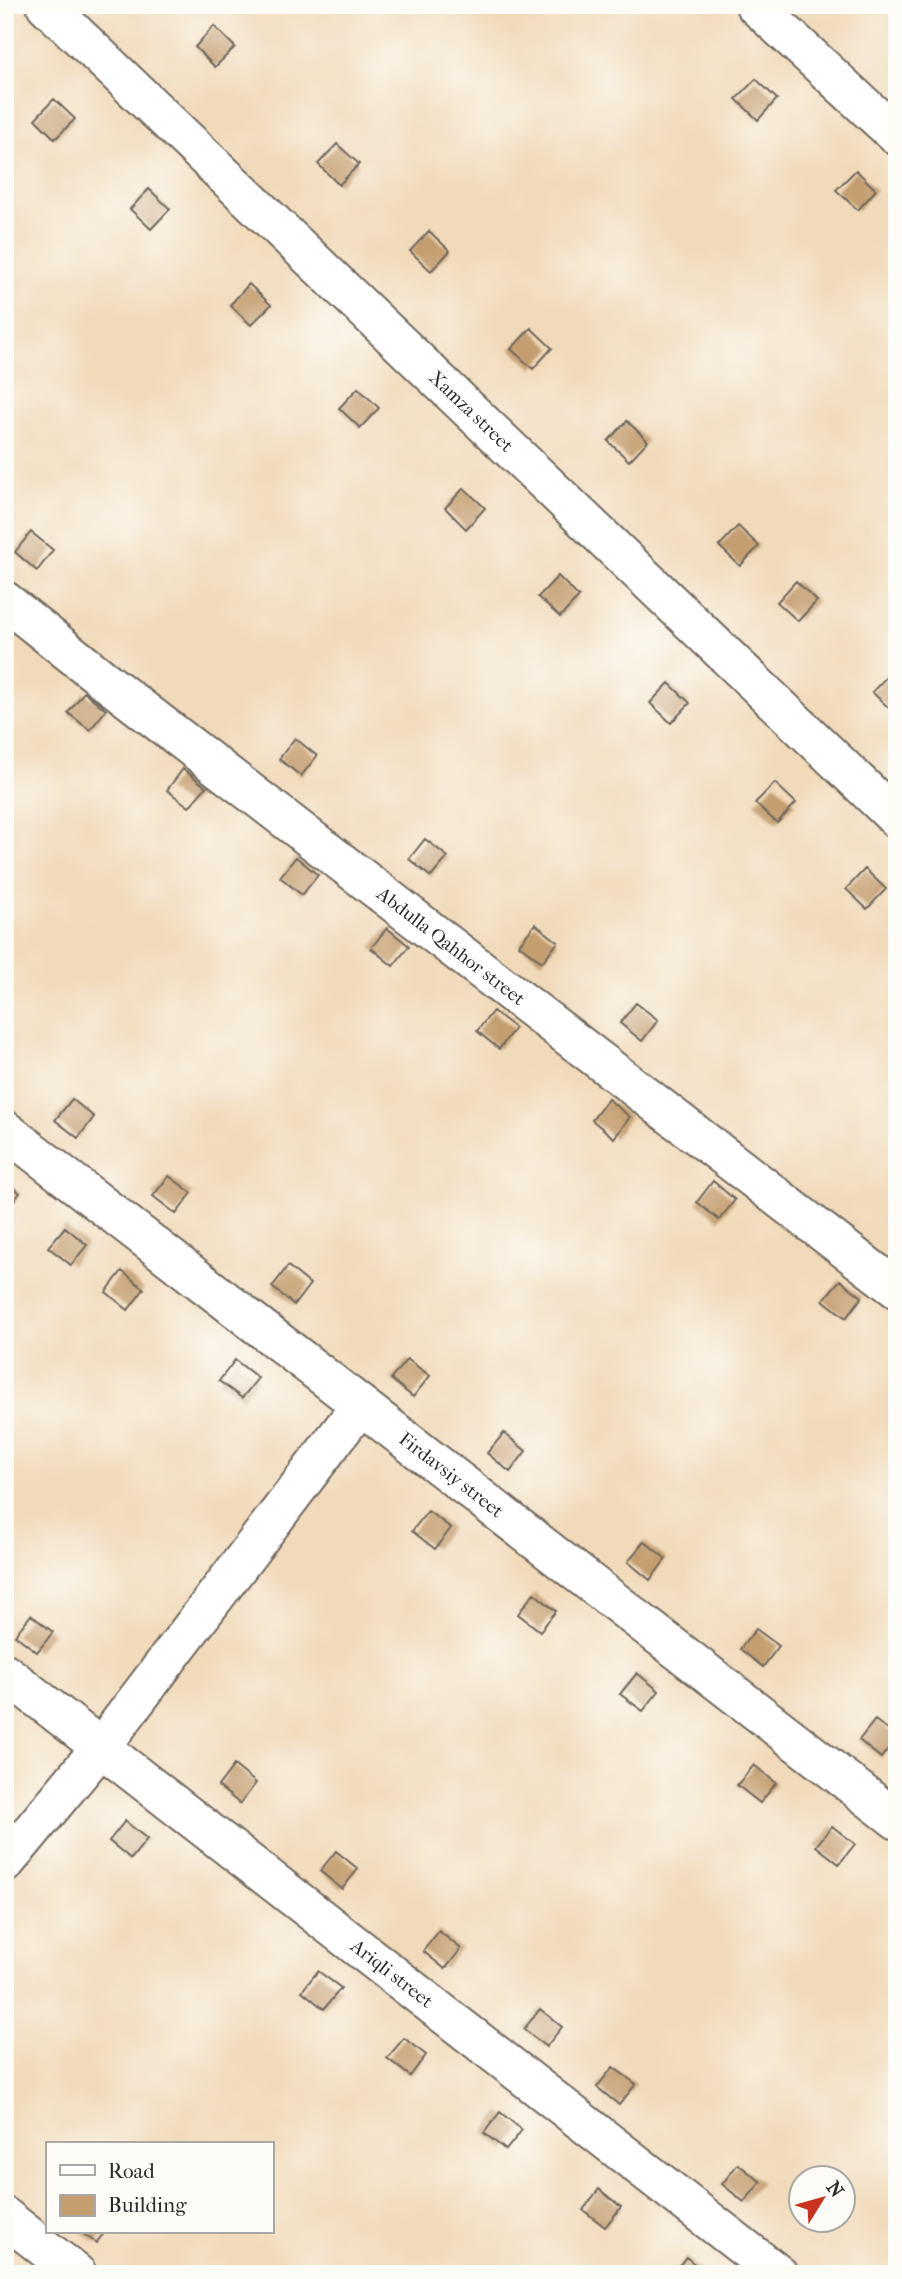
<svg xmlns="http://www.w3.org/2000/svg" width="902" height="2279" viewBox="0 0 902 2279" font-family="'IM FELL French Canon',serif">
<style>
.building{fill:#c49e6f}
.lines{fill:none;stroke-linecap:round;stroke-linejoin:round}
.minor-casing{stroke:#70685d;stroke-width:42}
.major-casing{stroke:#70685d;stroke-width:42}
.minor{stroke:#fff;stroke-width:38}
.major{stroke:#fff;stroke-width:38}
.labels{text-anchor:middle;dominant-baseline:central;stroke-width:5;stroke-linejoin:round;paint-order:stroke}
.street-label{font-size:19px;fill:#2b2b2b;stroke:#fdfcf7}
</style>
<rect width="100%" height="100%" fill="#fdfcf7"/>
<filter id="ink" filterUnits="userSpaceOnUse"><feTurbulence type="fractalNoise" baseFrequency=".0143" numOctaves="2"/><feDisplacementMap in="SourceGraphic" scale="14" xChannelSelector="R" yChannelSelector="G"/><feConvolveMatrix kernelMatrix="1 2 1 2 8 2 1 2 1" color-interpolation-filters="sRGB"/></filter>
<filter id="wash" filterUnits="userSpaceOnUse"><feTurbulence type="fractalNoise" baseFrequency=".00686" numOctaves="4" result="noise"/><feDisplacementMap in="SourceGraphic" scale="28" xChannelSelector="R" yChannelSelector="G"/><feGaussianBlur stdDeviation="1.57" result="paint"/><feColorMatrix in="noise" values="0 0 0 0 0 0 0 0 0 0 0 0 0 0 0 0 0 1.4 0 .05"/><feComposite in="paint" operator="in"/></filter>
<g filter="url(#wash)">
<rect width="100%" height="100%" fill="#f1daba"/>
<g id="blocks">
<!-- building -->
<path class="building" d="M214 26 235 47 215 67 195 47Z
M756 79 777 99 758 120 736 99Z
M54 99 75 119 55 139 35 119Z
M337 144 359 164 339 185 318 164Z
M856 170 876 190 858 210 836 190Z
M149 189 170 209 151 229 130 209Z
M429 231 450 251 431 271 410 251Z
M249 284 271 305 251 325 230 305Z
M531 328 552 348 533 369 511 349Z
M358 388 379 408 360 428 339 408Z
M627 421 648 441 629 461 608 441Z
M464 488 485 508 466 529 445 508Z
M738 526 759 546 740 566 719 546Z
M31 532 53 550 37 571 15 552Z
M558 576 579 597 560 617 538 597Z
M796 581 817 601 798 621 777 602Z
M891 672 897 677V709L893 712 872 692Z
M669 683 690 703 671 723 650 703Z
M84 692 106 710 90 730 68 713Z
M295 738 317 756 301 776 279 759Z
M183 769 206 787 189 807 167 790Z
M775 783 796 803 777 823 755 803Z
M425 839 448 857 431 877 409 859Z
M296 857 318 875 302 895 280 877Z
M865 869 886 889 867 909 846 889Z
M535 924 558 942 542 962 519 945Z
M387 928 409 946 393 966 371 948Z
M636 1003 658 1020 642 1041 620 1023Z
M493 1011 515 1028 499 1049 477 1031Z
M72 1099 94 1117 78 1138 55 1120Z
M608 1099 630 1117 614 1138 592 1120Z
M169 1176 192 1193 176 1214 153 1196Z
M5 1181 20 1193 5 1212Z
M713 1181 735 1200 719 1220 697 1202Z
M65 1227 87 1245 71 1265 48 1247Z
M288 1266 310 1284 294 1305 272 1287Z
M122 1271 144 1289 128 1310 106 1292Z
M840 1280 862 1297 846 1318 823 1300Z
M407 1359 430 1376 413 1397 391 1379Z
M235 1360 258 1378 242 1398 219 1381Z
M504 1433 526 1451 510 1472 487 1453Z
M428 1511 451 1528 435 1549 412 1531Z
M644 1541 666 1559 650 1580 628 1562Z
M534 1593 556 1611 540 1631 518 1614Z
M31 1615 53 1632 37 1652 15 1635Z
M756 1629 779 1646 763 1667 740 1649Z
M637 1673 659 1691 643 1711 620 1694Z
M875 1720 897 1737 881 1758 859 1740Z
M234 1765 256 1783 240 1804 218 1786Z
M754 1765 776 1783 760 1803 737 1785Z
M125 1821 147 1839 131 1859 109 1841Z
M832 1826 855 1844 839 1864 816 1846Z
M336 1851 358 1869 342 1889 320 1871Z
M439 1931 461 1949 445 1969 423 1951Z
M318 1971 341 1988 324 2009 302 1991Z
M540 2009 562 2027 546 2047 524 2029Z
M404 2038 426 2055 410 2076 387 2058Z
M613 2067 636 2084 619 2105 597 2087Z
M500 2112 522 2130 506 2150 484 2133Z
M738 2164 761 2182 744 2202 722 2184Z
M599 2189 621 2207 605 2227 583 2210Z
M81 2232H105L96 2243Z
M686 2257 707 2274H672Z"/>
</g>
</g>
<g filter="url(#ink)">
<use href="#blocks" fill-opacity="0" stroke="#70685d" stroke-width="2"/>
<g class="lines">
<defs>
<g id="minor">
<path d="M755 5 897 136"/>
<path id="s1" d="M5 601 104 680 897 1289"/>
<path id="s2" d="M5 1130 897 1820"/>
<path id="s3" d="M5 1673 778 2274"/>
<path d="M5 1863 101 1747 360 1406"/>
<path d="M5 2217 77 2274"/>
</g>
<g id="major">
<path id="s4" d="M46 5 897 819"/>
</g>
</defs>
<!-- minor casing -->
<use href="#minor" class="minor-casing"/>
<!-- major casing -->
<use href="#major" class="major-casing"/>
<!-- minor -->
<use href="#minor" class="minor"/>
<!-- major -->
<use href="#major" class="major"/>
</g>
</g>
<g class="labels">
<!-- street labels -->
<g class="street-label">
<text stroke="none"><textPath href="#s4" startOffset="588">Xamza street</textPath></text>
<text stroke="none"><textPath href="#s1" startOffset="564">Abdulla Qahhor street</textPath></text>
<text stroke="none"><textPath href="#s2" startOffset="564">Firdavsiy street</textPath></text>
<text stroke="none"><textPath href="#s3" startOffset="490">Ariqli street</textPath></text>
</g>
</g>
<!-- margin -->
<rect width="902" height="2279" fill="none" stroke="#fdfcf7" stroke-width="28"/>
<!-- legend -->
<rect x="46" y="2142" width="228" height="91" fill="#fdfcf7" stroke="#a9a8a5" stroke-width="2"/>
<rect x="60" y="2165" width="35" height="10" fill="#ffffff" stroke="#a9a8a5" stroke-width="2"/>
<text x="108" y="2178" font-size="21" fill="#2b2b2b">Road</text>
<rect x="60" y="2195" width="35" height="21" fill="#c49e6f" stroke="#a9a8a5" stroke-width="2"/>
<text x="108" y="2212" font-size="21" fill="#2b2b2b">Building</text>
<!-- north arrow -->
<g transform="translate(822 2199) rotate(53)"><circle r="33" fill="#fdfcf7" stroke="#a9a8a5" stroke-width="2"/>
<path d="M0-5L12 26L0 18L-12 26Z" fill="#c8321e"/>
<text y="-10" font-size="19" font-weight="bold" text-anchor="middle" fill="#2b2b2b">N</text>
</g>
</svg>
